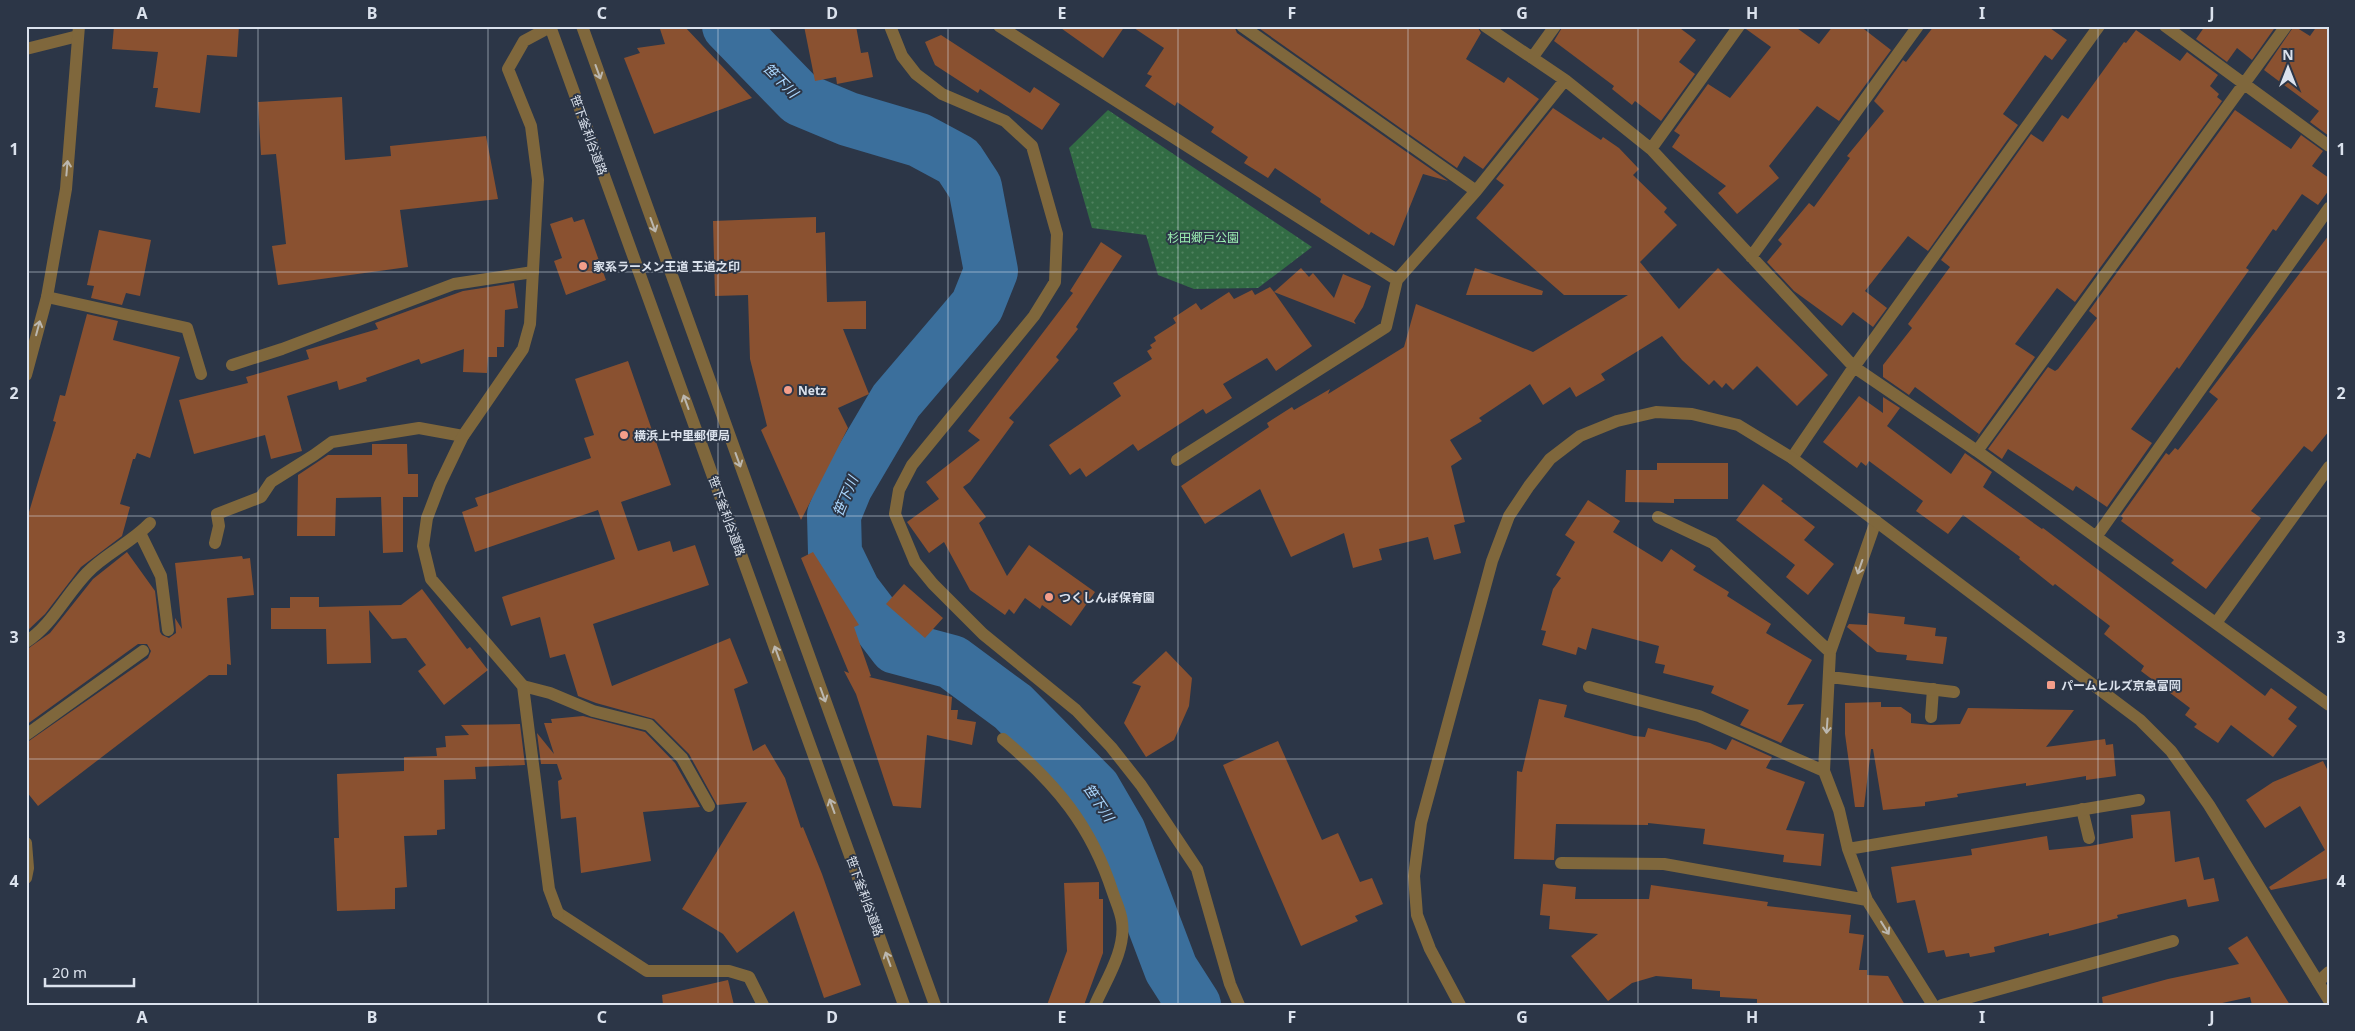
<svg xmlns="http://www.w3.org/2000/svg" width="2355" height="1031" viewBox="0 0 2355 1031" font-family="'Noto Sans','Noto Sans JP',sans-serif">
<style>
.grass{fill:url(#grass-dots)}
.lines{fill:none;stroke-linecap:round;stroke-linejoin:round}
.river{stroke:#3b6f9c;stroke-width:54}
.building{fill:#8a5130}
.service{stroke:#7f673c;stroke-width:12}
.minor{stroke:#7f673c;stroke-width:12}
.tertiary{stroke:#7f673c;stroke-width:12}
.oneway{stroke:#bbb7af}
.grid{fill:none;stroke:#dbe2ed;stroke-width:1;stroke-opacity:0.55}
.poi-dot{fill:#f49e8a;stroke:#2c3647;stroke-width:2}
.labels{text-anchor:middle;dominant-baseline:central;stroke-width:4;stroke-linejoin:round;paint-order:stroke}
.street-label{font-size:12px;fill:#dbe2ed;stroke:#2c3647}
.park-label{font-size:12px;fill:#9cf0b2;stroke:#2c3647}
.poi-label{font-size:12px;font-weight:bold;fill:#dbe2ed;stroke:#2c3647;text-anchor:start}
.water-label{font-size:14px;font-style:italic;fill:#abd7fe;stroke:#2c3647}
.neatline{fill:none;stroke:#dbe2ed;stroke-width:2}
.grid-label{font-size:16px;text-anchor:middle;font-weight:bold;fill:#dbe2ed}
</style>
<defs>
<pattern id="grass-dots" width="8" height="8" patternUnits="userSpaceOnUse" patternTransform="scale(1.25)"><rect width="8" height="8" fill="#326c44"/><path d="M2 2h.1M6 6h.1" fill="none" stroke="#4f815f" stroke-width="1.8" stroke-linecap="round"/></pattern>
</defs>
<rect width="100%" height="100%" fill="#2c3647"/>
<!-- grass -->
<path class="grass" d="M1108 110 1312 247 1258 288 1194 289 1158 275 1146 235 1092 228 1069 148Z"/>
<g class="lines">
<!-- river -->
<path class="river" d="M729 26 800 99 848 119 919 140 958 161 975 187 991 271 977 306 896 401 846 486 834 515 835 553 854 592 896 647 952 662 1013 707 1094 789 1119 832 1171 969 1194 1005"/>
</g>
<!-- building -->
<path class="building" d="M114 26H239L237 57 207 55 200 113 155 107 158 88H153L158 52 112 49Z
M659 26H684L752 98 654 134 624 58 640 53 637 48 665 44Z
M804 26H856L861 53 868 52 873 77 837 84 836 77 815 81Z
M1058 26H1125L1103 58Z
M1131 26H1234L1237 33 1448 181 1423 174 1394 246 1371 232 1369 235 1320 202 1321 199 1275 168 1268 178 1244 163 1248 157 1211 132 1214 127 1177 102 1175 106 1145 86 1152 76 1147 74 1164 48Z
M1256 26H1477L1481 33 1466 59 1504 83 1508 77 1539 99 1483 169 1464 156 1457 168Z
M1563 26H1677L1696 40 1679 62 1695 74 1661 121 1635 101 1632 105 1612 89 1614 86 1554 41Z
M1747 26H1794L1819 44 1833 26H1860L1891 50 1839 121 1817 106 1769 166 1779 178 1737 214 1718 193 1726 186 1672 147 1680 135 1674 131 1708 84 1730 98 1771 47 1746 29Z
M1934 26H2047L2067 40 2052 60 2045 55 2003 114 2018 125 1928 251 1908 236 1865 291 1887 308 1873 327 1853 312 1842 326 1794 291 1767 262 1782 244 1778 240 1809 203 1814 207 1850 158 1847 156 1884 111 1874 101 1903 60 1906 62Z
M2205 26H2276L2252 60 2237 48 2227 62 2196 39Z
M2294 26 2310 36 2317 26H2329V136L2310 122 2319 111 2264 70Z
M2136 30 2180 61 2187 52 2218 75 2210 86 2219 94 2217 97 2222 101 2075 302 2057 288 2015 344 2035 357 1975 440 1979 434 1915 387 1909 395 1883 377V365L1912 328 1908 324 1950 267 1941 260 2031 134 2043 142 2062 115 2068 119 2124 42 2126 43Z
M941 35 1030 93 1034 87 1060 104 1042 130 980 89 978 93 935 65 925 42Z
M342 97 345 160 391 156 390 146 486 136 498 199 400 210 408 267 278 285 272 246 286 244 276 154 261 155 258 102Z
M1553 108 1601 140 1603 137 1619 148 1639 169 1633 175 1667 208 1664 212 1677 225 1640 262 1679 309 1718 268 1828 375 1797 406 1757 366 1733 390 1726 383 1722 388 1714 380 1709 385 1682 360 1662 336 1601 374 1605 380 1576 397 1570 387 1543 405 1530 384 1479 418 1482 421 1450 440 1462 459 1451 466 1465 522 1454 525 1461 553 1434 560 1428 537 1379 549 1382 560 1353 568 1344 533 1291 557 1260 489 1205 524 1181 486 1269 427 1267 423 1292 407 1294 410 1330 389 1328 394 1404 347 1416 304 1533 352 1628 295H1564L1476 218 1504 185 1496 179Z
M2235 110 2291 149 2301 135 2323 151 2312 166 2329 178V190L2318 205 2302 194 2276 231 2273 229 2246 268 2249 270 2179 369 2177 367 2131 429 2152 443 2107 507 2076 486 2073 491 2008 449 2002 459 1988 449 2048 367 2055 371 2058 369 2097 318 2089 311Z
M572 217 574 222 584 219 606 280 566 295 554 261 562 258 550 224Z
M816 217V233L825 232 827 302 866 301V329H843L869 394 838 408 848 428 801 520 761 430 767 426 750 359 748 295 715 296 713 221Z
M99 230 151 240 140 296 126 293 122 305 91 298 94 286 87 285Z
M2329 235V431L2312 452 2304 446 2251 511 2261 518 2206 589 2171 563 2174 560 2121 521 2123 518 2121 516 2166 453 2169 455 2175 448 2178 450 2218 399 2209 392Z
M1101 242 1122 256 1076 327 1078 329 1056 357 1059 360 1009 418 1014 422 970 482 963 487 986 517 979 523 1007 576 1029 545 1095 592 1071 626 1042 605 1040 609 1025 598 1014 614 1009 609 1005 615 970 590 944 542 929 553 907 522 939 499 926 482 980 440 968 431 1073 293 1070 291Z
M1301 268 1309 277 1313 273 1334 298 1343 274 1371 286 1363 307 1354 321 1356 324 1274 292 1312 346 1276 371 1267 358 1223 384 1232 398 1206 414 1203 409 1138 451 1133 444 1086 477 1080 468 1070 475 1049 445 1121 396 1113 383 1152 359 1147 351 1152 348 1150 345 1156 341 1154 337 1176 323 1173 318 1196 303 1201 310 1229 292 1234 299 1252 290 1255 295 1270 287 1274 292Z
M1475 268 1543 291 1542 295H1466Z
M514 283 518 308 505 310 504 347H497V357H488L487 373 463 372 464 349 421 364 419 359 366 378 367 381 339 390 337 381 287 396 302 451 271 459 265 435 194 454 179 400 248 383 246 377 309 359 306 350 378 329 375 323 463 291Z
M87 314 118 321 113 340 180 357 150 458 137 453 135 459H133L120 504 130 507 122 536 81 567 45 614 26 632V522L56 422 53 421 60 395 65 396Z
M628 361 671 485 621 502 638 551 670 541 673 552 695 545 709 585 593 624 612 686 730 638 748 683 734 689 753 751 765 744 785 778 801 828 803 827 822 874 861 985 824 998 794 911 737 953 723 934 682 909 747 802 717 805 689 754 654 719 596 703 578 696 565 654 550 658 540 617 511 626 502 597 615 559 598 510 475 552 462 512 478 506 475 498 591 458 584 438 594 435 575 379Z
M1859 396 1883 413V397L1900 408 1887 426 1951 474 1965 453 1972 458 1992 472 1983 487 2042 529 2043 528 2265 696 2271 688 2297 707 2288 719 2297 726 2273 757 2231 725 2218 743 2194 727 2197 724 2185 715 2190 708 2141 671 2144 666 2104 634 2110 626 2055 584 2053 586 2019 559 2020 557 1963 515 1948 534 1916 511 1923 501 1869 461 1866 466 1861 462 1857 468 1823 442Z
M372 444H407L408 474H418V497H403V552L383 553 381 497 336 498 335 536H297L298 475 328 455H372Z
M1657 463H1728V499H1674V503L1625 502 1626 470H1657Z
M1763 484 1783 499 1781 501 1815 527 1804 540 1834 564 1808 595 1786 577 1795 565 1736 520Z
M1588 500 1620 521 1613 532 1662 562 1671 549 1696 566 1693 570 1729 592 1727 596 1771 624 1766 633 1812 660 1787 705 1804 704 1781 743 1740 725 1749 710 1711 693 1714 686 1663 673 1665 665 1655 663 1659 646 1592 628 1586 650 1578 647 1576 655 1542 645 1546 631 1541 630 1553 589 1561 578 1556 575 1575 542 1565 535Z
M127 552 155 591 160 632 162 635 169 638 176 633 175 618 182 629 175 563 242 556 243 559 250 558 254 595 227 598 231 665 227 664V675H209L38 806 26 791V743L148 658 151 651 147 644H138L26 725V650L50 633 93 579Z
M813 552 859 625 854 627 871 676 869 677 952 697 951 710H958L957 719 976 722 972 745 927 735 921 808 893 806 856 694 844 671 849 673 801 558Z
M904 584 943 618 925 638 886 604Z
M422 589 467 649 470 647 488 670 444 705 418 671 426 665 406 638 392 639 369 610 371 663 327 664 326 629H271V608H290V597H319V607L401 605Z
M1868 613 1905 617 1904 624 1936 628 1935 636 1947 637 1943 664 1906 660 1907 655 1877 652 1847 627 1849 624 1867 625Z
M1166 651 1192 678 1189 706 1174 740 1146 757 1124 723 1141 686 1132 683Z
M1539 699 1567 705 1564 717 1634 736 1645 737 1648 728 1710 743 1726 750 1732 739 1772 757 1766 768 1805 782 1786 830 1824 834 1821 866 1783 862 1784 855 1703 844 1705 829 1648 823V825L1556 824 1554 860 1514 859 1517 771 1522 772Z
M1881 702V707H1901L1911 714V723L1931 725 1960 724 1968 708 2074 710 2046 747 2105 739 2106 745 2113 744 2116 776 2086 780V776L2026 786V783L1957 794 1958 797 1925 802V806L1883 810 1873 749H1871L1864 807H1855L1845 734V703Z
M583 716 645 732 675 763 700 807 643 812 651 861 581 873 576 817 561 819 558 781 562 779 557 764H541L537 733 554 754 544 723H552L551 719Z
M520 724 525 765 475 767 476 779 444 780 445 829 437 830V835L404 836 407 887 395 888V909L337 911 334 838H339L337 774 404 771V757L437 756 436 748 446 747 445 736 469 735 461 725Z
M1278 741 1322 840 1338 833 1360 882 1372 878 1383 904 1355 916 1358 921 1301 946 1223 765Z
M2323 761 2329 773V878L2271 890 2269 887 2325 850 2300 806 2265 828 2246 800 2273 782Z
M2170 811 2175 862 2199 857 2204 880 2214 878 2219 901 2188 907 2186 899 2117 915 2118 918 2073 930 2049 936V933L1994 947 1995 952 1970 957 1969 953 1946 957 1944 950 1928 953 1915 900 1897 903 1891 867 1972 855 1971 849 2047 836 2049 850 2090 846 2133 838 2131 815Z
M1099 882V899H1103V953L1084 1005H1047L1067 951 1064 883Z
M1543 884 1576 887 1575 899H1649L1651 885 1768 902 1767 906 1851 915 1849 933 1864 935 1859 970H1867V975L1888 976 1905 1005H1757V999L1720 997V991L1692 989V979L1656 976 1632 983 1608 1001 1571 956 1598 934 1549 929 1550 916 1540 915Z
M2247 936 2290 1005H2252L2250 997 2213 1005H2103L2102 997 2168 979 2239 964 2228 948Z
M728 980 734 1005H663L662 995Z"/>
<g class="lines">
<!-- service -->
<path class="service" d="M26 49 78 36
M232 365 282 349 454 284 533 272
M140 533 161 576 168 630
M215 543 219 526 217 514 261 497 271 482 314 455 332 442 419 428 463 436
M26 642C52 625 65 596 87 573 105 554 131 543 150 523
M523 686 550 693 593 711 649 725 682 758 709 806
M1931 717 1933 689
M2082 809 2089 838
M558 913 647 971H729L749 977 763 1005"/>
<!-- minor -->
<path class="minor" d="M552 26 524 41 508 69 531 126 538 180 530 324 523 349 463 436 440 484 427 518 423 546 431 579 523 686 549 889 558 913
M890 26 902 56 916 74 942 94 1005 121 1032 146 1057 234 1055 282 1034 316 912 465 899 490 895 514 915 562 933 584 983 634 1076 710 1111 747 1141 785 1197 869 1230 984 1239 1005
M999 26 1397 280
M1242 26 1476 191
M1485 26 1565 80 1651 149 1854 367 1977 451 2329 705
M2165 26 2329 146
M1532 58 1555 26
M1651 149 1739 26
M1751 257 1918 26
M47 297 187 328 201 374
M1977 451 2286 26
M1792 458 1854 367 2099 26
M1177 460 1386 327 1397 280 1476 191 1565 80
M1658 517 1713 543 1830 652
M1876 521 1830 652 1824 771 1839 810 1848 849 1867 900 1933 1005
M2096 537 2329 208
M2216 623 2329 467
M1830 677 1954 692
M1589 687 1699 716 1824 771
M26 735 143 651
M1003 739C1056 784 1091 825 1113 893 1116 902 1121 912 1122 922 1126 950 1106 980 1095 1005
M26 843 28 868 26 878
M1848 849 2139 800
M1561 863 1664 864 1867 900
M2318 982 2329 972
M1942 1005 2173 941"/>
<!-- tertiary -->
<path class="tertiary" d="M550 26 904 1005
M582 26 935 1005
M26 375 47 297 66 189 79 26
M1460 1005 1430 949 1417 915 1414 876 1421 823 1492 561 1509 516 1529 486 1550 459 1580 436 1617 421 1656 412 1692 414 1738 425 1792 458 2140 720 2171 751 2209 805 2329 1000"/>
</g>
<!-- one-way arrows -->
<defs><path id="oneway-shaft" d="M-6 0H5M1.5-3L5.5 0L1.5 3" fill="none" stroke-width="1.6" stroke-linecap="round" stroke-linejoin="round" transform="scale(1.25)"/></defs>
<g class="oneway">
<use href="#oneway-shaft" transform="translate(598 72) rotate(70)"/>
<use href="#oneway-shaft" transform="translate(67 168) rotate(-85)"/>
<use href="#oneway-shaft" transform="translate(653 225) rotate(70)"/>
<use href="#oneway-shaft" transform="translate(38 328) rotate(-75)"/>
<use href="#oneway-shaft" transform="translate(686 402) rotate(-110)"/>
<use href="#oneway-shaft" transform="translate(738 460) rotate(70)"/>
<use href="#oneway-shaft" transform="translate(1860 567) rotate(109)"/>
<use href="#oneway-shaft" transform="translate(777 653) rotate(-110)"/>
<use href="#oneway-shaft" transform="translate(823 695) rotate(70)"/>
<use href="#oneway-shaft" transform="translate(1827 726) rotate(94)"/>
<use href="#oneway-shaft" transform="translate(832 806) rotate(-110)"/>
<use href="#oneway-shaft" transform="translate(1885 928) rotate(58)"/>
<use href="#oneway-shaft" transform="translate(888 959) rotate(-110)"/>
</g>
<!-- grid -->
<path class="grid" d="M258 26V1005M488 26V1005M718 26V1005M948 26V1005M1178 26V1005M1408 26V1005M1638 26V1005M1868 26V1005M2098 26V1005M26 272H2329M26 516H2329M26 759H2329"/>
<!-- markers -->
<g class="poi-dot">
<circle cx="583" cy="266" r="5"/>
<circle cx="788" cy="390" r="5"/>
<circle cx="624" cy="435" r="5"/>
<circle cx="1049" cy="597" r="5"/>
<rect x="2046" y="680" width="10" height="10" rx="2.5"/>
</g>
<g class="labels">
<!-- street labels -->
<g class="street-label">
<text transform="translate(589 135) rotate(70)">笹下釜利谷道路</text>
<text transform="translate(727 516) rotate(70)">笹下釜利谷道路</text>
<text transform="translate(865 896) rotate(70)">笹下釜利谷道路</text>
</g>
<!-- park labels -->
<g class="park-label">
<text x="1203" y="237">杉田郷戸公園</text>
</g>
<!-- poi labels -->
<g class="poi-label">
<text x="593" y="266">家系ラーメン王道 王道之印</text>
<text x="798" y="390">Netz</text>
<text x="634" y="435">横浜上中里郵便局</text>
<text x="1059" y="597">つくしんぼ保育園</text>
<text x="2061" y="685">パームヒルズ京急富岡</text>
</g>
<!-- water labels -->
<g class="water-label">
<text transform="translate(781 80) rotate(45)">笹下川</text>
<text transform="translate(845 496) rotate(-67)">笹下川</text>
<text transform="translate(1099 802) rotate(56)">笹下川</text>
</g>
</g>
<!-- border -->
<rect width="2355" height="1031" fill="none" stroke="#2c3647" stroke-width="55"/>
<!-- north arrow -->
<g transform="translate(2288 68)" stroke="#2c3647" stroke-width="4" paint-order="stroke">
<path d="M0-4L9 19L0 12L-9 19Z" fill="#dbe2ed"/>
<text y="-8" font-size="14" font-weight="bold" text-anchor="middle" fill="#dbe2ed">N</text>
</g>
<!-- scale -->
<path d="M45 978v8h89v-8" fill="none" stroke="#dbe2ed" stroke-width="2.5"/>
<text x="52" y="978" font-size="15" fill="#dbe2ed" stroke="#2c3647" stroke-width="4" paint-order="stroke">20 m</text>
<rect x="28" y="28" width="2300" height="976" class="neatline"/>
<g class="grid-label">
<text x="142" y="19">A</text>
<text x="372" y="19">B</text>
<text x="602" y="19">C</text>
<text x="832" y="19">D</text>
<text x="1062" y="19">E</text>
<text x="1292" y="19">F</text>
<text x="1522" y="19">G</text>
<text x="1752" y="19">H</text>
<text x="1982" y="19">I</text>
<text x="2212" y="19">J</text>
<text x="14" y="155">1</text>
<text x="2341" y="155">1</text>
<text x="14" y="399">2</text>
<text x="2341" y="399">2</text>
<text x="14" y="643">3</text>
<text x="2341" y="643">3</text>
<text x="14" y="887">4</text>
<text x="2341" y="887">4</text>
<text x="142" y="1023">A</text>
<text x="372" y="1023">B</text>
<text x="602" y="1023">C</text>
<text x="832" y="1023">D</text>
<text x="1062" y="1023">E</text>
<text x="1292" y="1023">F</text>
<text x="1522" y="1023">G</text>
<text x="1752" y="1023">H</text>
<text x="1982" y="1023">I</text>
<text x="2212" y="1023">J</text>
</g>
</svg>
